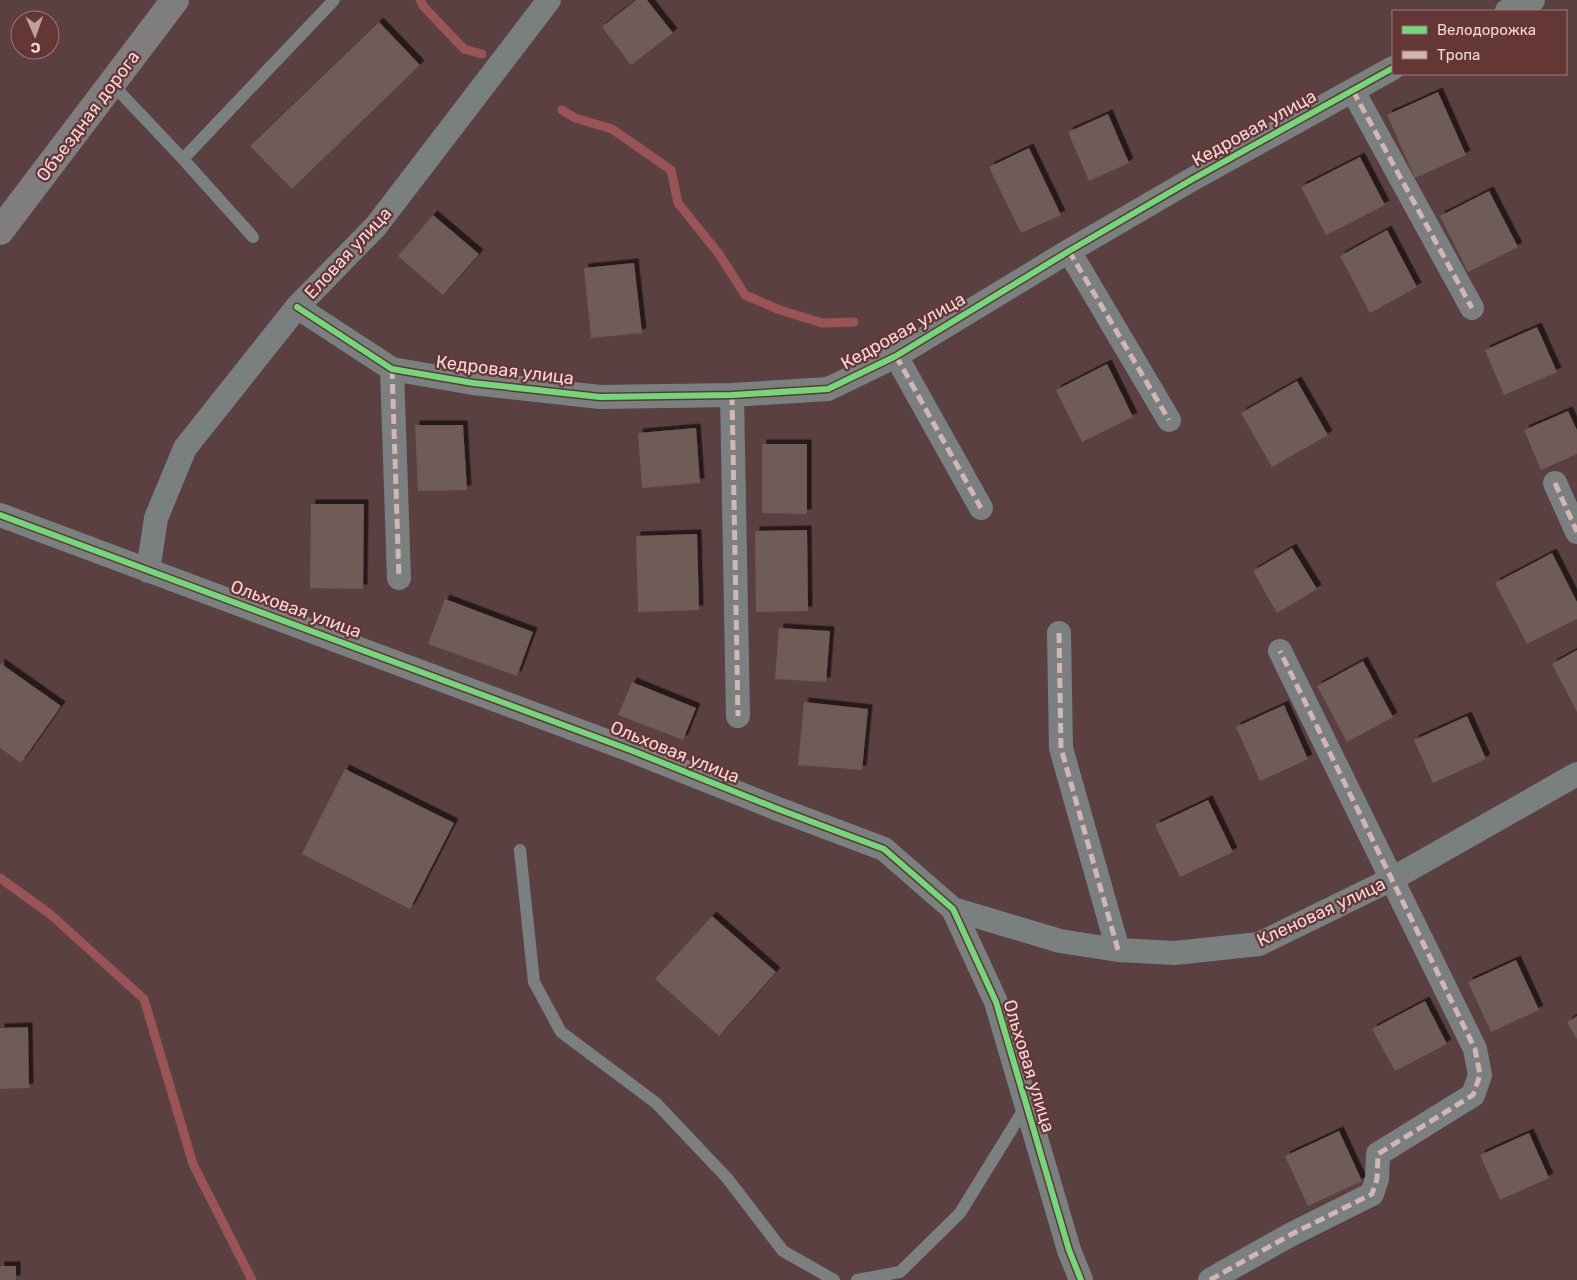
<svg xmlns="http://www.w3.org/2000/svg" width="1577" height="1280" viewBox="0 0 1577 1280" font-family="Rubik,sans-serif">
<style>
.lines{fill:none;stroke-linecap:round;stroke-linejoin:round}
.stream{stroke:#9a5455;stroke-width:9}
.building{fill:#6f5b57;filter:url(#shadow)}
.service{stroke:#7a7f7f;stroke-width:12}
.minor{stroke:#7a7f7f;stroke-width:24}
.primary{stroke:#7f7d7e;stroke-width:28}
.quiet{stroke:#d1b7ad;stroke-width:5;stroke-dasharray:10 5;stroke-linecap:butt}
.cycleway-casing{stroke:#643636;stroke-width:9}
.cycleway{stroke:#71d979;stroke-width:6}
.labels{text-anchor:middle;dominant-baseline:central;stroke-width:4.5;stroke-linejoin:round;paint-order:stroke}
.street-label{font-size:18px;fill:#f4d7d6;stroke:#643636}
</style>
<defs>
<filter id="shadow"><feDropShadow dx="4.5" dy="-4.5" stdDeviation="0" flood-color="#0009"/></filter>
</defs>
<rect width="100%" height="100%" fill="#5a4040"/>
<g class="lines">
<!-- stream -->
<path class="stream" d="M420 0 424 7 464 49 482 54
M562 110 575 118 612 129 671 170 678 203 719 254 745 295 780 310 822 323 854 322
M0 878 50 914 144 999 193 1164 252 1280"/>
</g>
<!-- building -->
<path class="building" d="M636 0H647L673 33 631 65 602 27Z
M379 22 420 65 292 189 250 146Z
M1438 92 1466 155 1415 178 1387 115Z
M1108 114 1129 163 1089 181 1068 132Z
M1029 148 1061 215 1021 233 989 167Z
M1360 157 1385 205 1326 235 1301 187Z
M1489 191 1518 247 1468 272 1440 216Z
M433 215 479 254 443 295 398 256Z
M1387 230 1417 287 1370 313 1340 256Z
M634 263 642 333 591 338 584 268Z
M1537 327 1557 372 1504 395 1485 350Z
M1107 364 1133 417 1082 442 1056 390Z
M1297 381 1328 435 1272 467 1241 413Z
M1568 411 1577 430V454L1541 470 1524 430Z
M415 425H463L467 490 418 491Z
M696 428 700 483 642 488 638 433Z
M762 444H807V514L762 513Z
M311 504H364L363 589 310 588Z
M807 530 808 611 756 612 755 531Z
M697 534 699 610 638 612 636 536Z
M1292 548 1317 589 1277 613 1253 571Z
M1552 553 1577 602V619L1527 644 1495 583Z
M445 599 533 632 517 676 428 644Z
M779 628 830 631 826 682 775 679Z
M1577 650V712L1552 664Z
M1363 661 1393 717 1347 742 1317 686Z
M0 663 61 706 21 763 0 748Z
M632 682 696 708 683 740 618 715Z
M804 702 868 709 862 770 798 765Z
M1284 705 1308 759 1260 781 1236 727Z
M1467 716 1486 759 1433 783 1414 740Z
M345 769 454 823 410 909 302 854Z
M1208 800 1233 852 1180 877 1155 825Z
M712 916 776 972 719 1036 655 979Z
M1516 960 1539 1010 1491 1032 1468 982Z
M1425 1001 1447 1044 1395 1071 1372 1029Z
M1577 1016V1039L1567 1022Z
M28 1027 29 1088 0 1089V1028Z
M1339 1131 1362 1181 1308 1206 1285 1156Z
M1529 1133 1549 1178 1500 1200 1480 1155Z
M0 1266H16V1280H0Z"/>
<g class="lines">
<!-- service -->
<path class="service" d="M112 84 183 159 253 237
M183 159 334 0
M520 850 534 982 561 1032 656 1103 727 1178 783 1251 834 1280
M857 1280 900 1272 960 1213 1026 1106"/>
<!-- minor -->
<path class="minor" d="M1507 11 1533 0
M1353 91 1472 308
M1069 251 1169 420
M297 307 392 369 473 383 600 397 732 395 828 389 896 356 1069 251 1191 180 1393 68
M896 356 981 508
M392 369 399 578
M732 395 738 716
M1555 483 1577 532
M0 515 633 751 778 809 884 849 953 909 996 1002 1069 1250 1081 1280
M148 571 156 518 185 448 297 307 376 226 549 0
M1059 633 1061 748 1118 950
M953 909 1060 941 1118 950 1175 953 1259 944 1392 879 1577 774
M1210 1280 1290 1235 1372 1194 1377 1179 1378 1154 1473 1095 1480 1075 1475 1049 1280 651"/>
<!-- primary -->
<path class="primary" d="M0 231 175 0"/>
<!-- quiet -->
<path class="quiet" d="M1353 91 1472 308
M1069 251 1169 420
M896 356 981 508
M392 369 399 578
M732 395 738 716
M1555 483 1577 532
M1059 633 1061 748 1118 950
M1210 1280 1290 1235 1372 1194 1377 1179 1378 1154 1473 1095 1480 1075 1475 1049 1280 651"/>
<defs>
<path id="cycleway" d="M297 307 392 369 473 383 600 397 732 395 828 389 896 356 1069 251 1191 180 1393 68
M0 515 633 751 778 809 884 849 953 909 996 1002 1069 1250 1081 1280"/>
</defs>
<!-- cycleway casing -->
<use href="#cycleway" class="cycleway-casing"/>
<!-- cycleway -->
<use href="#cycleway" class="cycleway"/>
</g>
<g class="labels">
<!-- street labels -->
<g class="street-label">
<text transform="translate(88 116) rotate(-53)">Объездная дорога</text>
<text transform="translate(1254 128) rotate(-29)">Кедровая улица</text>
<text transform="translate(348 253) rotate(-47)">Еловая улица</text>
<text transform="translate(903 331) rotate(-29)">Кедровая улица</text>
<text transform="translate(505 370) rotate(7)">Кедровая улица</text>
<text transform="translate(296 609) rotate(20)">Ольховая улица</text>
<text transform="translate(675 752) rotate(22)">Ольховая улица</text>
<text transform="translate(1321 912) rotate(-25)">Кленовая улица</text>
<text transform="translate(1029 1066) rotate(73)">Ольховая улица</text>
</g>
</g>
<!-- legend -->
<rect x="1392" y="10" width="175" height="65" fill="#643636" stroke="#9e7676"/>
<rect x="1402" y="26" width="25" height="8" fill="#71d979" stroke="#9e7676"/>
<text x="1437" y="35" font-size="15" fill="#f4d7d6">Велодорожка</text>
<rect x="1402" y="51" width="25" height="8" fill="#d1b7ad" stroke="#9e7676"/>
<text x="1437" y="60" font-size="15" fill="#f4d7d6">Тропа</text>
<!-- north arrow -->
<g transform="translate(35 35) rotate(178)"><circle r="24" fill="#643636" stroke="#9e7676"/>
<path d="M0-4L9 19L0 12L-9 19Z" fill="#bea2a2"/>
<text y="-8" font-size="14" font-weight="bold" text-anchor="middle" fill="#f4d7d6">С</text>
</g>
</svg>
